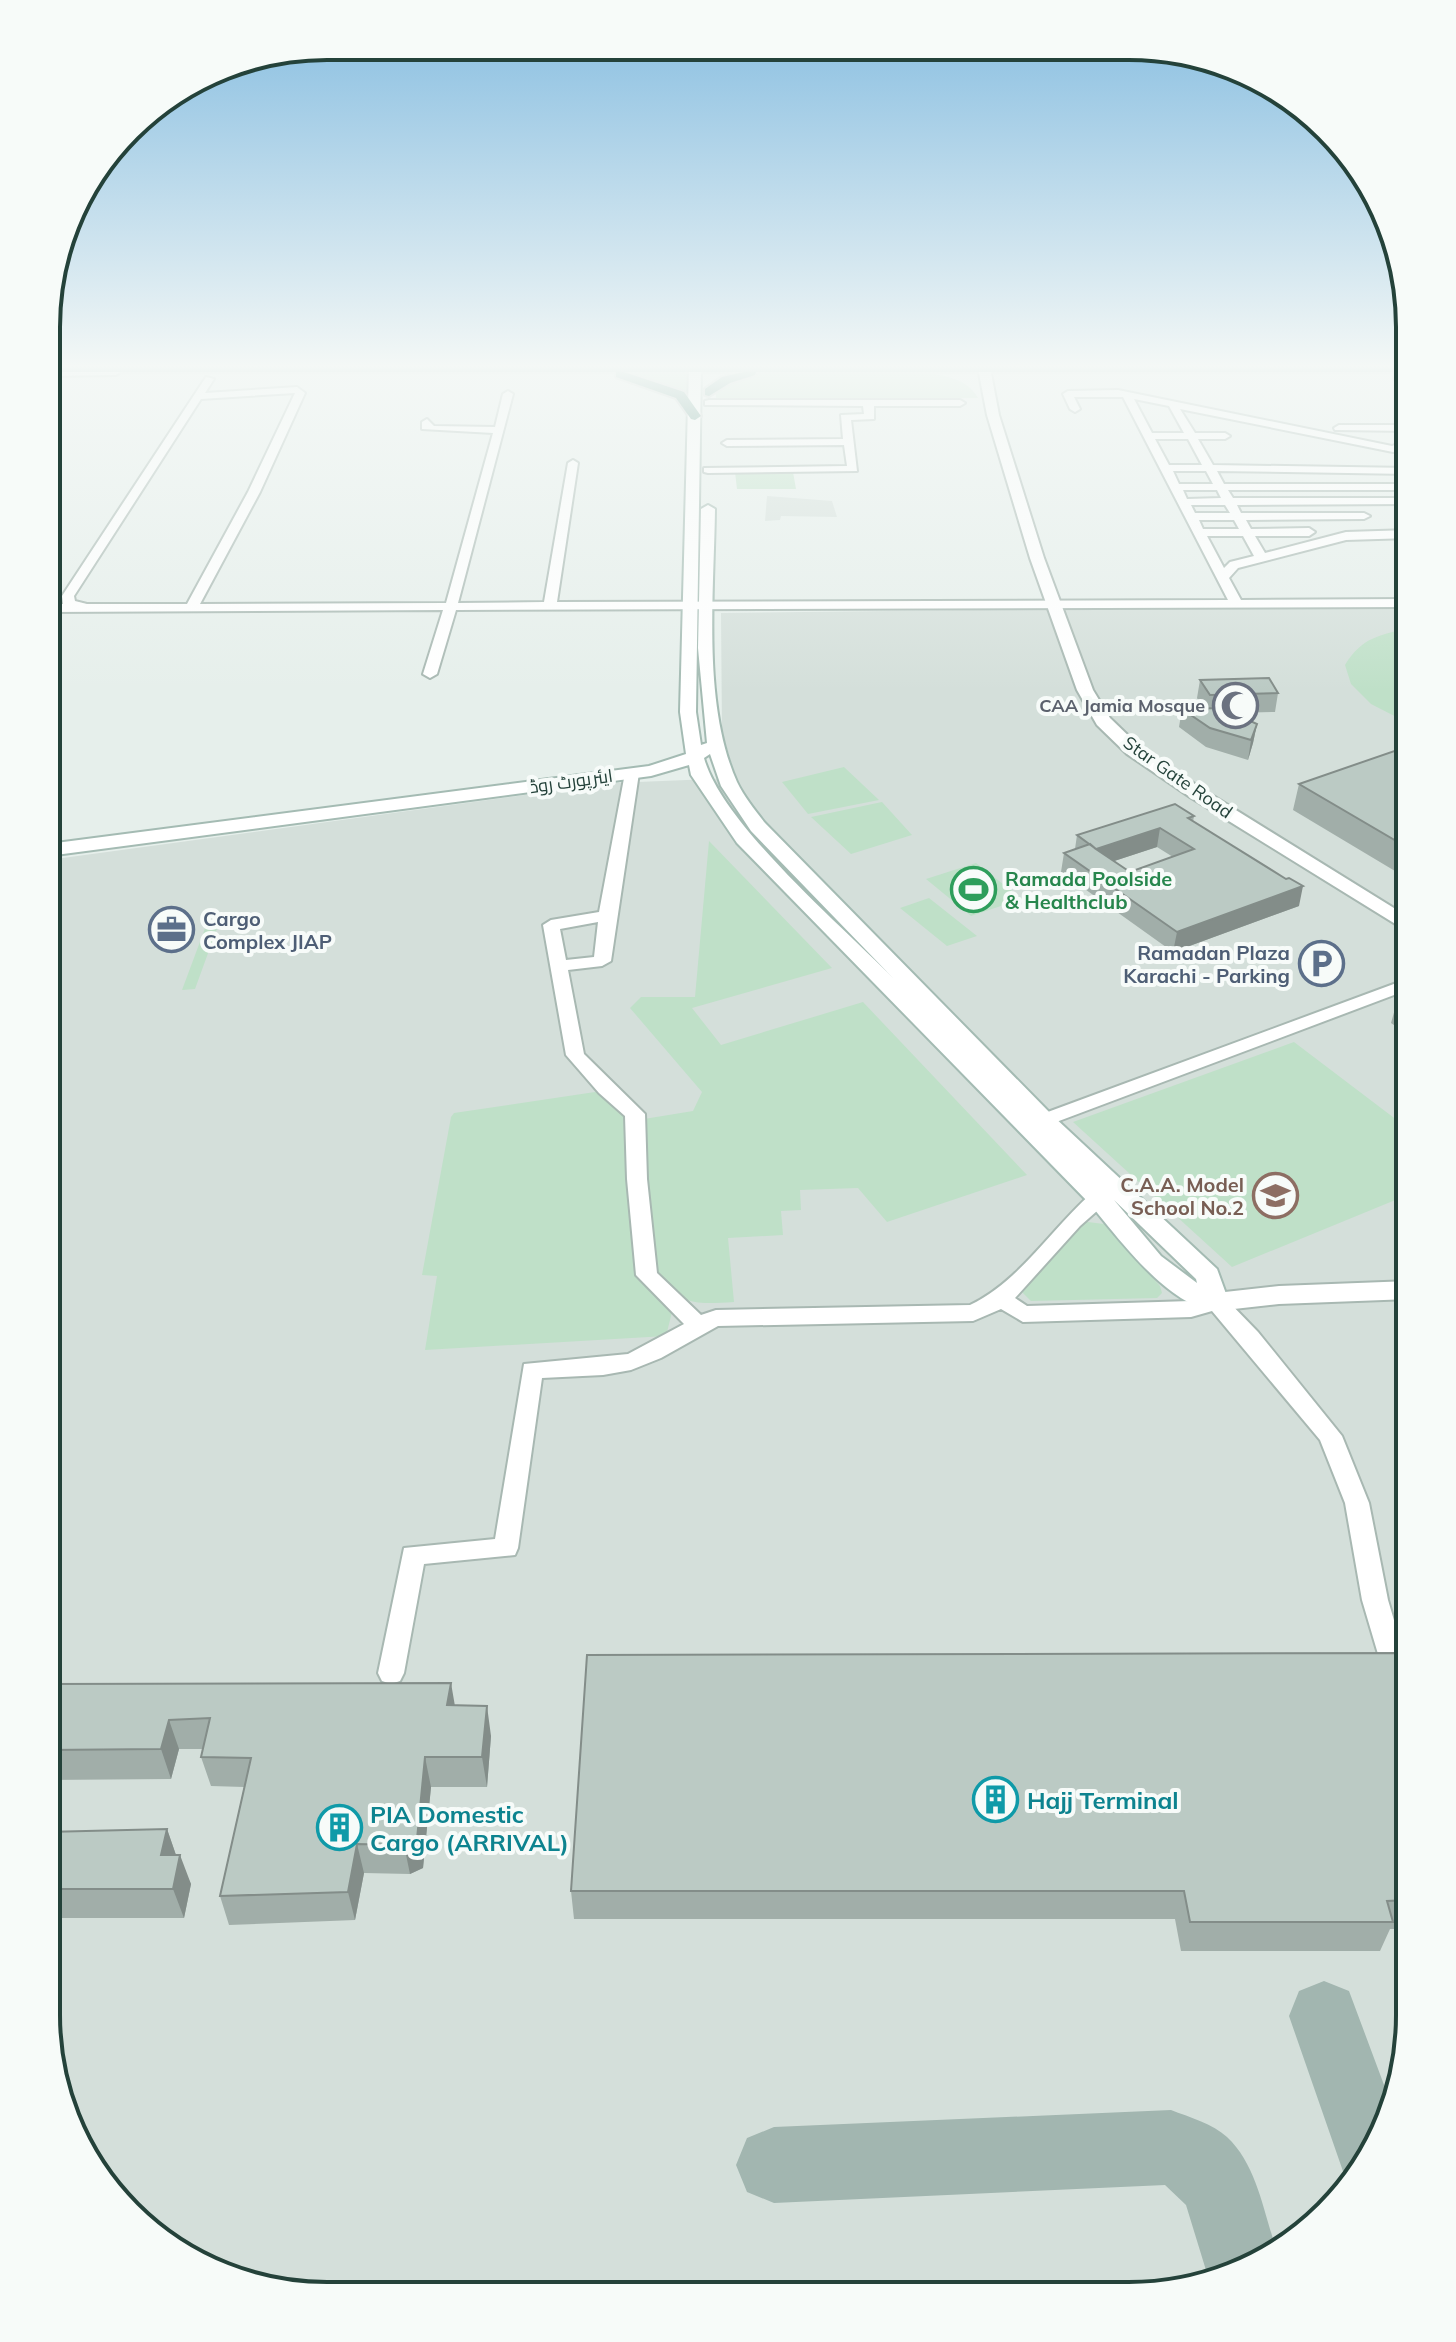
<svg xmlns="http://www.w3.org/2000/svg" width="1456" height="2342" viewBox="0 0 1456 2342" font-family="Mulish,Cairo,sans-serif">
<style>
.built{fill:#d4dfda}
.green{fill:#bfe0c8}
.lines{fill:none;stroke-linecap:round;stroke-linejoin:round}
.taxiway{fill:#a2b6b0;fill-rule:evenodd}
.minor-casing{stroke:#a8b8b2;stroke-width:4}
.tertiary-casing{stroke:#a8b8b2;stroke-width:4}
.secondary-casing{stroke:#a4bbb3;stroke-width:4}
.trunk-casing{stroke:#c2cac8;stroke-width:4}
.minor{fill:#fff;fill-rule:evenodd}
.tertiary{fill:#fff;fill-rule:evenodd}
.secondary{fill:#fff;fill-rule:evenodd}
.trunk{fill:#4c8a7c;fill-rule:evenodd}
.wall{fill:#a1aea9;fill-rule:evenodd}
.shaded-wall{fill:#838d89}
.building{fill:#bbcac4;stroke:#838d89;stroke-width:2;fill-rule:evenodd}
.labels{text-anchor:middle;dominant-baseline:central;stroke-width:8;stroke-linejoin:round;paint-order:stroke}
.far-worship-label{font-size:18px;font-weight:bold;fill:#5b616d;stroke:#f7fbf9;text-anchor:end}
.far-street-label{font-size:18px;fill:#24423a;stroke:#f7fbf9}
.leisure-label{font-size:20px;font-weight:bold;fill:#27864d;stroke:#f7fbf9;text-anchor:start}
.service-label{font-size:20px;font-weight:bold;fill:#4e5e75;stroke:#f7fbf9;text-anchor:start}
.education-label{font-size:20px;font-weight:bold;fill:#785e54;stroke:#f7fbf9;text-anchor:end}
.near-culture-label{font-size:24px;font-weight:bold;fill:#0d838f;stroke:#f7fbf9;text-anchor:start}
.rim{fill:none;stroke:#24423a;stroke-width:4}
</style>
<rect width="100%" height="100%" fill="#e6efeb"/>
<!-- built -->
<path class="built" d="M767 496 832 501 837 517 781 516 780 520 765 521Z
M1050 609H1410L1409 2034 1395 2106 1352 2186 1236 2275 1129 2296 291 2294 156 2238 67 2122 46 2015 48 860 613 783 736 778 722 732 721 613Z"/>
<!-- green -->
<path class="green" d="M692 370V396L620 371Z
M896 370C921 373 965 372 978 398L716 400V394C743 359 854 370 896 370Z
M735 472H793L796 489H737Z
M1410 628V724L1371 704 1351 684 1345 665C1362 637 1380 635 1410 628Z
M844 767 879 800 808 814 782 782Z
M882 802 912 835 851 854 811 817Z
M709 841 832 968 692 1008 721 1045 863 1002 1027 1175 887 1222 858 1188 800 1190 801 1210 781 1211 783 1235 728 1238 734 1302C691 1305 682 1304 652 1273L644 1119 693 1111 702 1092 630 1008 641 997H695Z
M976 863 1022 899 971 916 926 879Z
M929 898 977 936 947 946 900 908Z
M207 923H219L195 989 182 990Z
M1294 1042 1410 1130V1194L1232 1267 1073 1122Z
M595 1092 602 1093 626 1112 639 1276 673 1308 666 1336 425 1350 437 1276 422 1275 451 1117 454 1113Z
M1088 1222 1104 1224 1160 1286 1162 1293 1157 1298 1031 1301 1022 1292 1077 1223Z"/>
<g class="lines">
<!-- taxiway -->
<path class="taxiway" d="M1324 1981 1349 1991 1393 2109 1354 2181 1345 2177 1289 2016 1299 1991Z
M1171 2110C1189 2117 1213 2124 1227 2137 1256 2164 1263 2209 1275 2245L1236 2275 1209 2280 1186 2205 1165 2185 774 2203 747 2192 736 2165 747 2138 774 2127Z"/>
<defs>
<path id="minor" d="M206 377 214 379 205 393 297 387 305 393 260 492 200 604 446 603 493 433 422 429V422L427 419 434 426 495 427 503 394 508 391 513 394 458 603 544 602 568 463 573 460 578 463 557 602 1228 600 1123 397H1074L1080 409 1075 412 1070 409 1063 394 1068 391 1118 390 1392 446 1410 439V446L1393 452 1180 409 1195 433H1225L1230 436 1225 439H1198L1213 465 1410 468V474L1217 471 1224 484H1410V490H1228L1233 498H1410V504L1237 505 1241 513H1364L1370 516 1364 519 1246 520 1251 529 1309 528 1315 532 1309 536H1255L1265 553 1346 532 1410 530V538L1346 540 1238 568 1229 578 1241 600 1410 599V607L456 610 437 674 430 678 423 674 443 610 48 612V604H63L62 596ZM295 393 248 492 187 604H87L75 601 74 596 201 399ZM1134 399 1169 406 1184 433H1152ZM1155 439H1188L1202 465H1169ZM1173 471H1206L1213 484H1179ZM1183 490H1217L1221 498 1187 499ZM1191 505H1225L1230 513H1195ZM1199 520H1234L1239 529H1203ZM1207 536H1243L1254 556 1230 562 1224 568Z
M709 400H960L965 403 960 406H874V419L851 420 857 471 708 473 704 472V468L847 466 844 445 727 446 722 443 727 440 843 439 841 415 864 414 863 406 705 405V401Z
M1339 425H1410V431L1335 430 1334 428Z
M632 769 639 773 611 961 602 966 568 970 584 1054 645 1114 647 1179 657 1273 701 1315 716 1310 970 1305C1019 1282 1051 1229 1092 1193H1106L1109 1198 1106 1203 1080 1226 1015 1298 1027 1306 1191 1301 1216 1294 1224 1297 1258 1332 1342 1436 1369 1503 1388 1600 1404 1654 1400 1662 1391 1665 1382 1662 1378 1654 1362 1600 1345 1503 1320 1440 1212 1311 1191 1317 1023 1322 1001 1309 973 1321 718 1326 661 1358 631 1370 603 1375 542 1378 518 1548 515 1555 424 1564 404 1673 400 1681 391 1684 382 1681 378 1673 404 1548 495 1539 524 1364 628 1354 684 1324 636 1275 627 1179 625 1116 599 1093 566 1055 543 925 551 920 599 912 625 773ZM598 922 594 957 566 960 560 929Z
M1410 978V989L1051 1124 1044 1126 1034 1120 1037 1116Z"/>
<path id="tertiary" d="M984 364 990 368 999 415 1044 558 1093 690 1110 718 1139 746 1202 789 1410 918V933L1190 797 1127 754 1097 725 1077 690 1030 558 987 415 978 368Z
M1410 1281V1299L1279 1304 1216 1311 1207 1308 1203 1302 1207 1296 1216 1293 1279 1286Z"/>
<path id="secondary" d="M695 363 701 367 696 712 701 745 707 743 698 648 701 509 708 505 715 509C714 594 702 704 737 782 744 797 755 810 765 823L1052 1115 1217 1269 1229 1302 1225 1308C1179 1322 1116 1235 1090 1204L737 843 691 775 689 765 651 776 48 856V844L649 766 686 754 680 712 689 367ZM710 754 721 786 751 831 894 979C843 927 722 824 704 758ZM1114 1200 1196 1279 1197 1283 1161 1256Z
M48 368 116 367 122 371 116 375 48 376Z"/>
<path id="trunk" d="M48 364H1410V372H756L755 375 730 383 709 396 705 395V389L722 377 743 372H624L684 392 701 416 695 420 691 419 676 398 616 377V372H48Z"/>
</defs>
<!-- minor casing -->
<use href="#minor" class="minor-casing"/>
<!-- tertiary casing -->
<use href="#tertiary" class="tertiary-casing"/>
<!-- secondary casing -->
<use href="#secondary" class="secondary-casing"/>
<!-- trunk casing -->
<use href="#trunk" class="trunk-casing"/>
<!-- minor -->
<use href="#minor" class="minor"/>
<!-- tertiary -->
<use href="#tertiary" class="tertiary"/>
<!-- secondary -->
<use href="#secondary" class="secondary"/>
<!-- trunk -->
<use href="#trunk" class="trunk"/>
</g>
<!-- wall -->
<path class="wall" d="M1395 363H1410V400L1392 379Z
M1200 680 1278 693 1275 712 1233 713 1257 724 1253 743 1248 760 1206 747 1179 727 1182 709H1203L1197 698Z
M1410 749V880L1293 810 1299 784Z
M1194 816 1193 822 1299 906 1173 952 1061 872 1064 853 1075 849 1077 835ZM1157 847 1173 857 1130 872 1114 861Z
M1410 997V1036L1391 1023 1397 1002Z
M1410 1653 1409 1929H1390L1380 1951H1181L1175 1919H574L571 1891Z
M46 1684 455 1705 491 1736 487 1787H431L423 1868 410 1874 364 1873 355 1920 229 1925 220 1896 244 1787 211 1786 201 1757 203 1749H179L171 1779 46 1780Z
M167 1829 176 1855 191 1884 184 1918H46V1832Z"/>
<!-- shaded-wall -->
<path class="shaded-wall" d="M1257 724 1253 743 1248 760 1251 740Z
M1160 828 1157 847 1093 868 1096 849Z
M1303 886 1299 906 1173 952 1177 932Z
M451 1683 456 1712 447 1705Z
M487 1706 491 1736 487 1787 482 1757Z
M169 1720 179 1749 171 1779 161 1749Z
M425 1757 431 1787 423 1868 410 1874 404 1845Z
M167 1829 177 1858 161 1855Z
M357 1844 364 1873 355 1920 348 1892Z
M180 1855 191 1884 184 1918 173 1889Z"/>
<!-- building -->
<path class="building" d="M1399 363H1410V375Z
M1269 678 1278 693 1210 695 1200 680Z
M1222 708 1257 724 1251 740 1210 728 1182 709Z
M1406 747 1410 749V849L1299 784Z
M1175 804 1194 816 1188 818 1286 879 1289 878 1303 886 1177 932 1064 853 1090 844 1096 849 1077 835ZM1160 828 1194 849 1130 872 1096 849Z
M1410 997V1010L1397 1002Z
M1410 1653 1409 1900 1387 1901 1393 1922H1190L1184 1891H571L587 1655Z
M451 1683 447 1705 487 1706 482 1757H425L417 1839 404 1845 357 1844 348 1892 220 1896 251 1758 201 1757 210 1718 169 1720 161 1749 46 1750V1684Z
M167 1829 161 1855H180L173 1889H46V1832Z"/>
<!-- sky -->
<linearGradient id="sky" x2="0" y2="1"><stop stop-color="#84bce0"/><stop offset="0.53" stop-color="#f4f8f6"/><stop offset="1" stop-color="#f4f8f6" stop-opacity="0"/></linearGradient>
<rect width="1456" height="691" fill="url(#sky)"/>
<!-- icons -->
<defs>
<symbol id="mosque-ring" viewBox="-11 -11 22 22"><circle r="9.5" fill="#f7fbf9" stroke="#6b7280" stroke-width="1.5"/><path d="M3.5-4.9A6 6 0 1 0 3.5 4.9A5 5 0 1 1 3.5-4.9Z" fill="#6b7280"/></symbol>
<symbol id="stadium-ring" viewBox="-11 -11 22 22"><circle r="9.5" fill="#f7fbf9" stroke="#2e9e5b" stroke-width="1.5"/><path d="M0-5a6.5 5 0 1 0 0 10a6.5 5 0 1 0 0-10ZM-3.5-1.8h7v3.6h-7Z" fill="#2e9e5b"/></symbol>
<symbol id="office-ring" viewBox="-11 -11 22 22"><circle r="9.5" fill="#f7fbf9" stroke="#5c6f8a" stroke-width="1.5"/><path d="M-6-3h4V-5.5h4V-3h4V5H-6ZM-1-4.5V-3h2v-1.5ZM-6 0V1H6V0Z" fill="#5c6f8a"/></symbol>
<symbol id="parking-ring" viewBox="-11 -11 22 22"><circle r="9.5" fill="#f7fbf9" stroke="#5c6f8a" stroke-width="1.5"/><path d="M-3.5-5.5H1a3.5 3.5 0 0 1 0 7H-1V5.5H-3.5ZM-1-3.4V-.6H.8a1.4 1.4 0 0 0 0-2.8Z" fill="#5c6f8a"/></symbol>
<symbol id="school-ring" viewBox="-11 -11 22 22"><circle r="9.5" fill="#f7fbf9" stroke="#8d6e63" stroke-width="1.5"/><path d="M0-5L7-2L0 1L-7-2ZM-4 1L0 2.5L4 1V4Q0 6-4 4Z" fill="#8d6e63"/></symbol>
<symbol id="building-ring" viewBox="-11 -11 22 22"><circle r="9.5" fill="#f7fbf9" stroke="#0f9aa8" stroke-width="1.5"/><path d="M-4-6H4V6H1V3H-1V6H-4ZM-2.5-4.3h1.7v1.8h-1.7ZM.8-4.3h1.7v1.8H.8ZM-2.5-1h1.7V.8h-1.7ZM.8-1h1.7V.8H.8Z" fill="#0f9aa8"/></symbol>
</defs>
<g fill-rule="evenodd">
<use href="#mosque-ring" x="1210" y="680" width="51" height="51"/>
<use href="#stadium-ring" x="948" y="864" width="51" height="51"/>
<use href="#office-ring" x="146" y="904" width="51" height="51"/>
<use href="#parking-ring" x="1296" y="938" width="51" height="51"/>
<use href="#school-ring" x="1250" y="1170" width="51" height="51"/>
<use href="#building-ring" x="970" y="1774" width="51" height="51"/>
<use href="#building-ring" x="314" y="1802" width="51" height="51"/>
</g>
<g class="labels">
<!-- far-worship labels -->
<g class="far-worship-label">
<text x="1205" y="705">CAA Jamia Mosque</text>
</g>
<!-- far-street labels -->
<g class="far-street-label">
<text transform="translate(1178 777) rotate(35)">Star Gate Road</text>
<text transform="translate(571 781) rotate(-8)">ایئرپورٹ روڈ</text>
</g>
<!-- leisure labels -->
<g class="leisure-label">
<text x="1005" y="878">Ramada Poolside<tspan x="1005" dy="23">&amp; Healthclub</tspan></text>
</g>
<!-- service labels -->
<g class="service-label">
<text x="203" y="918">Cargo<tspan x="203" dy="23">Complex JIAP</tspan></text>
<text x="1290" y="952" text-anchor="end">Ramadan Plaza<tspan x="1290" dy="23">Karachi - Parking</tspan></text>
</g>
<!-- education labels -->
<g class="education-label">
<text x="1244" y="1184">C.A.A. Model<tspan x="1244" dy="23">School No.2</tspan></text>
</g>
<!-- near-culture labels -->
<g class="near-culture-label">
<text x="1027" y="1800">Hajj Terminal</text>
<text x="370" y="1814">PIA Domestic<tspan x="370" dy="28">Cargo (ARRIVAL)</tspan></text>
</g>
</g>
<!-- crop -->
<path d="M0 0H1456V2342H0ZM327 60H1129A267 267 0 0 1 1396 327V2015A267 267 0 0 1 1129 2282H327A267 267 0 0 1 60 2015V327A267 267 0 0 1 327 60Z" fill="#f7fbf9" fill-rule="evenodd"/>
<path class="rim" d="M327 60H1129A267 267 0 0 1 1396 327V2015A267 267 0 0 1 1129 2282H327A267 267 0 0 1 60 2015V327A267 267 0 0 1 327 60Z"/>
</svg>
